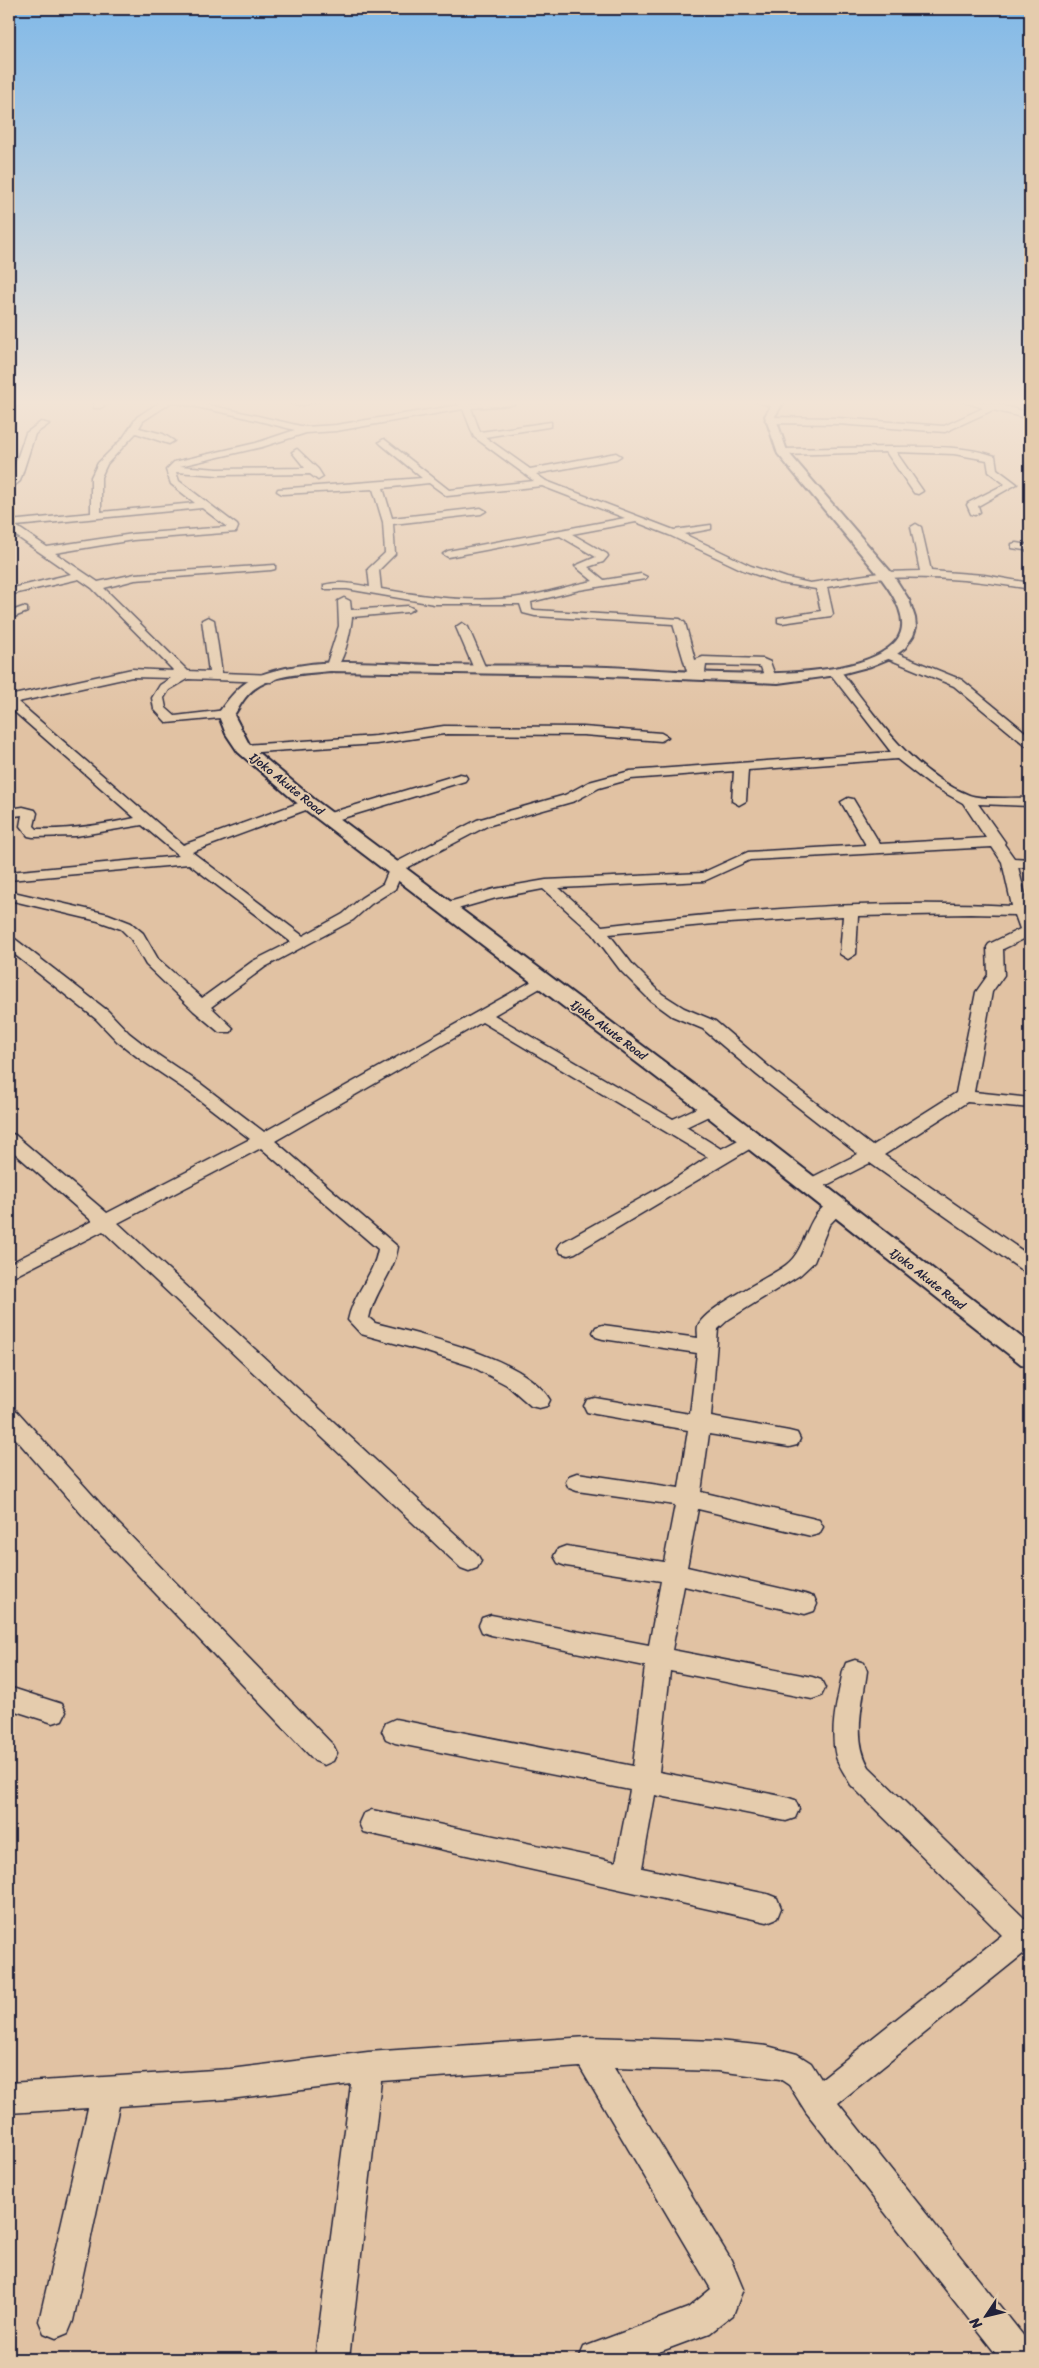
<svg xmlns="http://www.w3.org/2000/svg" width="1039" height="2368" viewBox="0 0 1039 2368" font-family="Sriracha,sans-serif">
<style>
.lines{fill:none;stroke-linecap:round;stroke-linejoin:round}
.minor-casing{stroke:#22223b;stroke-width:3}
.major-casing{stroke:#22223b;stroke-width:4}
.minor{fill:#e5ccad;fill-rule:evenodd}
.major{fill:#e5ccad;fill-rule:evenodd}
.labels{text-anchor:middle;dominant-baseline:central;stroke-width:4;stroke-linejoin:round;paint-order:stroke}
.far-street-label{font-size:12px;fill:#22223b;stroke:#e5ccad}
</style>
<rect width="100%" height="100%" fill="#e1c2a3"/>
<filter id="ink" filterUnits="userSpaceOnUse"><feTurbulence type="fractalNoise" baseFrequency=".02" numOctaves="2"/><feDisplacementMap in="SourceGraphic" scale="10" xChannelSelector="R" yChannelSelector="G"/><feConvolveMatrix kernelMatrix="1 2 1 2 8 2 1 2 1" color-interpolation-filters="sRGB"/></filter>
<g filter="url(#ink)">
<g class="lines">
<defs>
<path id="minor" d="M15 400H25L9 411V404Z
M102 400H114L100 408H94V404Z
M163 400H188L305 427 336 425 459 405 455 400H465L468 403 514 400V404L511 405 471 408 480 432 551 422V426L548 427 485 437 530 469 616 453 621 456 616 459 536 474 546 481 674 530 711 525V529L684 534 751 566 787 578 810 583 886 572 920 571 911 527 916 524 921 527 931 571 984 575 1030 583V589C983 581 936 576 888 578 868 579 847 584 827 587L833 614 831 616 782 623 778 622V618L821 611 816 589 780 583 743 570 669 535 636 522 572 534 607 554 608 556 603 562 588 567 604 580 641 574 647 577 645 579 579 590 531 602 532 609 535 610 680 619 685 623 695 660 703 657 763 659 770 662 776 678 770 682 766 681 761 667 757 666 706 665 704 679 689 678 673 624 535 616 523 613 520 604H434L347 589H324V585C339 581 354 584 370 587L368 569 385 553 383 522 373 489 282 494 277 491 278 489 422 478 381 444 379 442 384 439 449 490 534 481 474 437 463 409 336 431 306 433 262 447 180 466 218 469 305 468 292 452 297 449 318 469 323 477 318 480 310 474 218 475 176 472 179 481 237 525 238 527 236 532 133 540 55 553 98 582 135 574 275 565V569L271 570 135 580 104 588 188 671 209 672 202 620 208 617 214 620 222 673 275 675 277 678 271 682 188 679 169 690 164 698 166 708 175 716 226 710 232 714 231 717 167 723 154 709 152 698 160 685 171 678 132 677 18 702 183 845 304 801H314L316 804 314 807 192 852 303 936 343 914 361 898 383 884 391 865 477 820 565 795 589 782 630 771 891 752 829 672 831 669H839C876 716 911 772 969 795 981 800 1016 797 1030 798V806L978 804 1005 842 1004 844 1014 858 1030 859V867H1018L1028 907H1030V936L1003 949 1004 975 992 992 974 1092 1030 1098V1108L967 1102 884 1155 1030 1256V1273L1023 1271 870 1163 817 1190 810 1192 803 1190 801 1186 803 1182 858 1154 757 1075 703 1029 672 1016 650 1000 621 971 593 934 543 889 496 898 447 912 439 907 442 904 494 889 546 880 702 873 748 852 866 845 841 802 848 798 853 799 880 844 986 838 963 803 929 784 897 759 748 770 746 801 739 805 732 801 734 771 631 779 599 788 575 801 487 826 403 870 395 889 371 904 353 920 265 967 211 1007 233 1028 231 1032H219L194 1011 146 965 131 939 121 929 98 921 9 900V891L108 914 131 923 143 933 158 959 202 998 253 961 291 942 189 864 9 880V872L179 856 142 825 76 836 33 837 28 836 20 826 22 815 9 817V809L23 807 35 810 37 813 34 826 37 829C70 830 102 825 135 818L9 707V696L132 669 174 671 92 588 79 579 9 595V589L71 574 9 531V521L91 513V477L98 463 123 438 137 417ZM172 402 235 415 295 430 256 443 174 462 166 470 171 484 195 503 101 512V477L107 464 136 433 169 444 174 441 163 434 139 428 143 421ZM429 483 447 496 542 486 625 518 448 551 443 554 448 557 560 536 596 557 575 566 593 581C570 585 548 593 526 596 478 604 428 597 381 589L379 570 395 554 393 524 481 514 486 511 481 508 392 518 383 488ZM202 508 227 527 133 534 47 547 16 526ZM992 847 1002 862 1012 906C876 899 737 910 602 926L559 888 704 881 750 860ZM970 914 1015 915 1020 929 989 944 987 947 988 975 976 992 956 1093 872 1146 769 1067 715 1021 684 1008 662 994 633 965 609 934 714 924 843 916 840 954 848 959 856 954 858 916Z
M283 400H322L299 406Z
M753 400H768L780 405 776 408Z
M959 400 994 403 1030 413V419L993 410 945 432 838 424 770 423 765 420 770 417 838 418 944 426 983 408Z
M41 422 49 424 35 434 20 481 9 490V482L26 433Z
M892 447C927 447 962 445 995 456L997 469 1017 484 978 506 980 512 975 515 971 514 967 505 968 503 1005 484 989 472 987 460 954 454 896 452 923 491 918 494 914 493 886 452 782 455 777 452 782 449Z
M1016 543 1030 545V551L1012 548V544Z
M344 598 350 601 351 610 408 606 414 609 408 612 352 617C351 629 344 667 332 670L326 666 339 626 338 601Z
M23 607 27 608V612L9 619V612Z
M462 623 468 627 486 669 484 672 480 673 474 669 456 627Z
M888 650 962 680 1030 736V746L1025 745 954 686 884 657 882 654 884 651Z
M444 726 583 727 661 733 668 737 661 741 583 735 444 734 376 744 244 753 237 749 244 745 376 736Z
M460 774 465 775 467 778 465 781 333 821 328 822 321 818 323 815Z
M9 937 15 939 108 1011 129 1033 152 1051 201 1084 264 1132 543 975 549 977 551 980 549 983 494 1015 673 1119 705 1104H717L720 1108 717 1112 686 1127 721 1149 746 1136H758L761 1140 758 1144 575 1253 568 1255 561 1253 558 1248 561 1243 670 1182 708 1157 482 1022 275 1141 398 1247C394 1273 374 1292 369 1318L375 1323C420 1335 526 1357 550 1400L547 1406 539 1408 531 1406 507 1385 471 1366 427 1352 361 1334 348 1320C353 1294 374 1275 378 1249L261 1148 118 1223 477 1554 481 1561 477 1568 469 1571 461 1568 103 1231 9 1279V1264L92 1221 9 1148V1133L15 1135 107 1213 250 1139 189 1092 140 1059 117 1041 96 1019 9 950Z
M836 1201 843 1203 846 1207 829 1225 814 1262 800 1275 729 1319 718 1329 711 1417 789 1431 797 1433 800 1439 797 1445 789 1447 709 1434 701 1492 811 1518 819 1520 823 1527 819 1534 811 1536 698 1509 687 1567 805 1594 814 1597 817 1604 814 1611 805 1614 684 1586 672 1650 812 1677 821 1680 825 1688 821 1696 812 1699 670 1671 659 1772 786 1797 795 1800 799 1809 795 1818 786 1821 655 1795 642 1868 767 1894 777 1898 781 1908 777 1918 767 1922 363 1832 359 1823 363 1814 372 1810 616 1862 630 1790 395 1743 386 1739 382 1731 386 1723 395 1719 633 1766 645 1666 491 1635 482 1632 479 1625 482 1618 491 1615 649 1645 661 1581 566 1566 558 1563 554 1556 558 1549 566 1546 664 1562 675 1505 577 1491 569 1488 566 1482 569 1476 577 1473 679 1488 688 1430 595 1414 587 1412 584 1406 587 1400 595 1398 690 1414 697 1353 603 1339 596 1337 593 1332 596 1327 603 1325 698 1338C698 1334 697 1330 698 1326 704 1308 769 1278 786 1265 809 1248 805 1209 836 1201Z
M9 1409 17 1411 115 1520 333 1745 337 1753 333 1761 324 1765 315 1761 99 1534 9 1431Z
M855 1660 864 1663 867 1671C863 1703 852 1738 869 1767L1025 1919 1030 1917V1957L1023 1954 838 2103 1030 2344V2359H1000L806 2112 789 2085 780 2079 718 2071 614 2068 731 2260 743 2289 733 2315 710 2333 640 2359H579L584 2347 688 2308 711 2289 580 2067 381 2081 349 2359H315L351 2084 230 2099 119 2106 73 2321 68 2333 56 2338 44 2333 39 2321 88 2108 9 2113V2083L230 2069 368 2052 588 2037 718 2041 767 2046 797 2054 811 2063 821 2079 1002 1935 851 1785C846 1776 839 1766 836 1757 829 1729 838 1698 843 1671L846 1663Z
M9 1687 62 1704 66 1712 62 1720 53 1723 9 1709Z"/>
<path id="major" d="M775 400H785L775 416 787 451 891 572 909 600 915 618 916 627 913 636 905 648 893 657 871 666 837 675 778 683 581 675 330 671C303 674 263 674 245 698 241 703 238 709 234 715L250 746 315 800 719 1103 1030 1344V1366L1021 1364 703 1113 303 808 238 752 226 734 218 714C239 684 249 676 286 668 336 657 386 664 437 665 494 666 551 665 607 667 669 669 854 691 896 641 912 622 893 594 881 578L778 454 765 416Z"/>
</defs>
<!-- minor casing -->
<use href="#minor" class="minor-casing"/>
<!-- major casing -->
<use href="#major" class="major-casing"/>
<!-- minor -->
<use href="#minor" class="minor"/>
<!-- major -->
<use href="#major" class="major"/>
</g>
</g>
<!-- sky -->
<linearGradient id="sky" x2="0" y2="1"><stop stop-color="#81b9e8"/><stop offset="0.55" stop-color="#f2e4d6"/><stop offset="1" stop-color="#f2e4d6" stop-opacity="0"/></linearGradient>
<rect width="1039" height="732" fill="url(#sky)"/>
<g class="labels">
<!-- far-street labels -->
<g class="far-street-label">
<text transform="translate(287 784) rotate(39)">Ijoko Akute Road</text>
<text transform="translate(609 1030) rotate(37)">Ijoko Akute Road</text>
<text transform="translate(928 1279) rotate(38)">Ijoko Akute Road</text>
</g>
</g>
<!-- margin -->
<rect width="1039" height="2368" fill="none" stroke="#e5ccad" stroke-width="30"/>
<rect x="15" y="15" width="1009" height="2338" fill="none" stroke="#22223b" stroke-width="2" filter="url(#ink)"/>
<!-- north arrow -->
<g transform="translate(986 2316) rotate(235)" stroke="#e5ccad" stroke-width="4" paint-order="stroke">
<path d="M0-4L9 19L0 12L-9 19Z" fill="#22223b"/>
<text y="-8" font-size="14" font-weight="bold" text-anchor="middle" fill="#22223b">N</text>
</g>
</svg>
